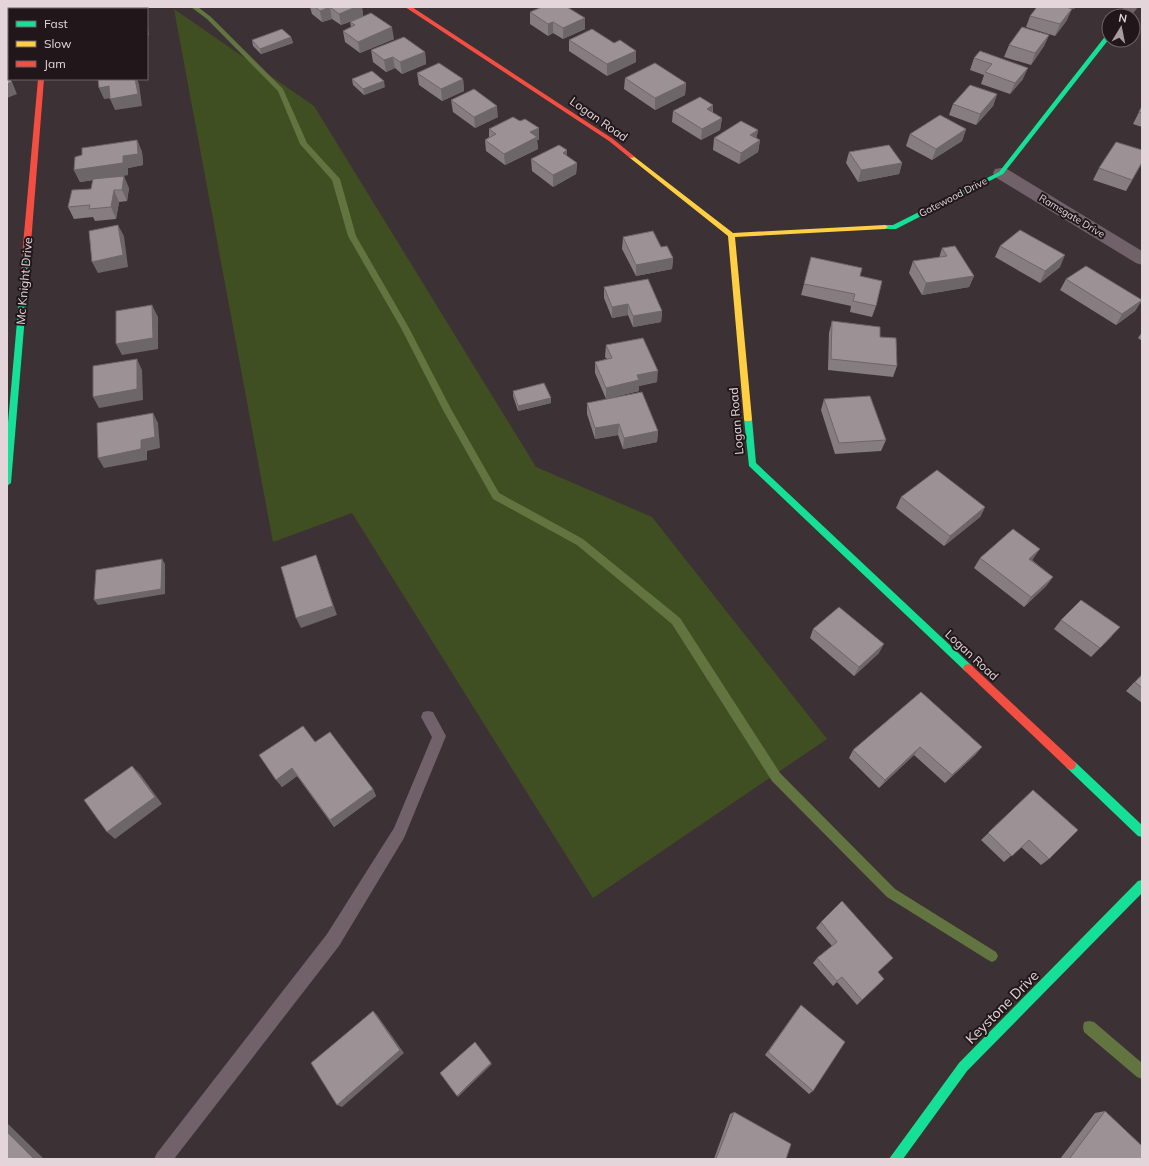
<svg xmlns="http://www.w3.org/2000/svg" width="1149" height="1166" viewBox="0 0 1149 1166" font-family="Mulish,sans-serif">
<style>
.green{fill:#404f21}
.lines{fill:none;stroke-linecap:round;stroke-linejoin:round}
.stream{fill:#627540;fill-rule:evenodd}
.lane{fill:#706268;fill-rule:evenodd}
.street{fill:#706268;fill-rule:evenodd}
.fast{fill:#16e098;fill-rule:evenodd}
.slow{fill:#ffcf43;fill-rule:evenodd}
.jam{fill:#f24e42;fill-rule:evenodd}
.wall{fill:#867d80}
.shaded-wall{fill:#6d6668}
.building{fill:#9c9195;stroke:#6d6668}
.labels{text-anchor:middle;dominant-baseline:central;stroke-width:4;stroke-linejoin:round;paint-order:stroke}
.far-street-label{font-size:10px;fill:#e3d5da;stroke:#21171b}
.street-label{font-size:12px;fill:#e3d5da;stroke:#21171b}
.near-street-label{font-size:14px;fill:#e3d5da;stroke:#21171b}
</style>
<rect width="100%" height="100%" fill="#3c3135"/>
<!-- green -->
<path class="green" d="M174 9 314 106 536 467 652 517 827 739 593 898 352 513 273 542Z"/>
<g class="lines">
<!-- stream -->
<path class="stream" d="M191 7H198L211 17 283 89 307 143 340 179 356 236 409 328 451 409 499 493 583 539 680 618 780 773 895 889 996 952 998 956 996 960 992 962 988 960 887 897 772 781 672 624 577 545 493 499 443 410 401 328 348 236 332 180 300 144 278 91 207 19Z
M1089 1021 1094 1022 1142 1063V1079L1137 1077 1084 1032 1083 1027 1084 1022Z"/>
<!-- lane -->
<path class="lane" d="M428 711 433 712 446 736 404 838 339 946 174 1159H154L157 1153 327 934 394 828 432 737 421 717 423 712Z"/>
<!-- street -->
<path class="street" d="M42 7H56L55 9H41Z
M1124 7H1138L1131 16H1117Z
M7 18H9V26H7Z
M1001 168 1007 169 1142 251V265L1136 263 995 177 993 173 995 169Z"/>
<!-- fast -->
<path class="fast" d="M1109 33V39L1003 174 896 229H883V225H893L999 172 1107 34Z
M23 254H29L30 256 11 483 7 486V434Z
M748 416 752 419 756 463 971 665 973 668 971 671 968 672 965 671 749 466 744 419Z
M1071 760 1075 762 1142 825V837L1138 836 1067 768 1066 765 1067 762Z
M1142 880V893L967 1071 903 1159H889L959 1063 1138 881Z"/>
<!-- slow -->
<path class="slow" d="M632 155 733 233 885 225 888 227 885 229 735 237 752 419 751 421H745L744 419 728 236 630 158 629 157Z"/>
<!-- jam -->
<path class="jam" d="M405 7H412L613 139 635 157 630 158 609 141Z
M38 79H44L30 256 26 258 22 256Z
M968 664 971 665 1075 762 1076 765 1075 768 1071 770 1067 768 965 671 963 668 965 665Z"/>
</g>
<!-- wall -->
<path class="wall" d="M310 7H362L363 16 394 39 360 53 345 42 343 31 351 27 350 22 355 20 341 25 332 19 322 22 312 14Z
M1068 7H1075L1074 9Z
M530 12 585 29 563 39 553 33 548 36 530 24Z
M1030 16 1067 20 1055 36 1026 27Z
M1049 35 1044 46 1031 65 1004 57 1009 45Z
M291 37 293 43 261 54 253 46 252 40Z
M569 40 614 43 636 62 607 76 569 51Z
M371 50 425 52 426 64 402 74 395 68 386 72 373 62Z
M980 51 1023 79 1010 94 981 84 984 75 970 70 974 58Z
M417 73 463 79 464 91 442 101 419 85Z
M625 78 686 83 685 95 655 110 624 89Z
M352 79 385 87 364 95 353 85Z
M997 94 993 106 976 125 949 115 953 104Z
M451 100 498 117 475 128 453 112Z
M713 105V113L722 118 720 130 701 140 672 122 673 111Z
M1142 106V127L1133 124Z
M520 121 539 128V140H537L538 149 505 165 486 151 485 140 489 137V129Z
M966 129 962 141 932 160 906 146 910 134Z
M758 130 756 139 760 140 758 152 739 164 713 150 714 138Z
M137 140 142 152 143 165 128 168V175L111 177 129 188 127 201 119 202 116 219 95 221 93 217 74 219 68 207 91 189 93 180 80 182 74 170 82 155Z
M567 150V156L577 163 576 174 553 187 532 171 531 159Z
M849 152 902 163 899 174 858 182 846 163Z
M1142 163 1126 191 1093 180 1099 168Z
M623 237 661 247 673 258 672 269 636 276 622 249Z
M1000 246 1060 267 1040 283 995 257Z
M942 248 974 276 969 287 922 295 909 273 913 261 939 258Z
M860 276 876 306 872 317 850 312 851 306 801 295 804 284Z
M1066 279 1142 300 1135 311 1116 325 1060 290Z
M604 287 662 311 661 322 633 327 628 315 612 318 604 298Z
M832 321 880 337 897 366 893 377 828 370 829 333Z
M1142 332V341L1138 338Z
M606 345 657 382 639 386V391L606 399 595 373V362L607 359 605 357Z
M513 391 551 403 518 411 513 396Z
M824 399 886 440 881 451 835 454 821 410Z
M587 403 658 431 657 442 623 449 618 435 595 439 587 414Z
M901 497 985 507 980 517 944 546 896 508Z
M980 558 1033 559 1032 560 1053 577 1046 586 1024 607 974 568Z
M1061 620 1112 636 1091 657 1054 629Z
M813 629 879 653 854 676 810 638Z
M1142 674V703L1126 691Z
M921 692 982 747 975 755 945 783 914 755 879 788 849 758 853 750Z
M315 742 373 789 376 796 334 827 297 776 282 787 265 763Z
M1033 790 1049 859 1041 865 1021 847 1004 862 981 840Z
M821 922 878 972 862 1000 857 1005 837 982 833 986 813 963 817 958 832 946 816 928Z
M801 1005 813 1091 809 1094 765 1055 797 1010Z
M1105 1111 1142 1159H1060L1095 1113Z
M734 1112 786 1159H714L730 1114Z"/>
<!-- shaded-wall -->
<path class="shaded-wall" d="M330 7 332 19 322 22 320 11Z
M356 7H362L363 16 341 25 339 14Z
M1072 9 1067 20 1055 36 1060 24Z
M585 18V29L563 39V28Z
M553 22V33L548 36V24Z
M147 24 149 35H147Z
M392 27 394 39 360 53 358 42Z
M1049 35 1044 46 1031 65 1035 53Z
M7 36 9 41V57H7Z
M291 37 293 43 261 54 260 49Z
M636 51V62L607 76V64Z
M425 52 426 64 402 74 400 62Z
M393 57 395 68 386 72 384 60Z
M1028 68 1023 79 1010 94 1015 83Z
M135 79H137L139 84 142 106 115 110 110 99Z
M463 79 464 91 442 101 441 89Z
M384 81 385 87 364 95 363 89Z
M12 82 17 94 7 98V84Z
M686 83 685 95 655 110V98Z
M109 86 113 98 104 99 99 88Z
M997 94 993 106 976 125 980 114Z
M713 105 712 117 707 109Z
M497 106 498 117 475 128 474 117Z
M722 118 720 130 701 140 702 129Z
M539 128V140H537L538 149 505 165 504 154 530 132Z
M966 129 962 141 932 160 936 149Z
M758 130 756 141 750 135Z
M137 140 142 152 143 165 128 168V175L80 182 74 170 123 156Z
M760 140 758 152 739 164 741 153Z
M567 150V162L563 153Z
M1142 162V163L1126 191 1132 180Z
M577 163 576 174 553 187V175Z
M902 163 899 174 858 182 861 170Z
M124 176 129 188 127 201 122 190Z
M114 190 119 202 116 219 111 207Z
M118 225 124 236 128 267 98 273 92 262Z
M1065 255 1060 267 1040 283 1045 271Z
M673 258 672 269 636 276V265Z
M974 276 969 287 922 295 926 283Z
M1142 300 1135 311 1116 325 1122 314Z
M628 304V315L612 318V307Z
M152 305 158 317V349L122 355 116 344Z
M662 311 661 322 633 327V316Z
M137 359 142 370 143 400 99 408 93 397Z
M658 371 657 382 639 386V391L606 399V388L637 375Z
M551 398V403L518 411V406Z
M153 413 158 423 160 448 147 451V460L104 468 98 458 141 440Z
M619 424 618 435 595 439V428Z
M658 431 657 442 623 449 624 438Z
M985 507 980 517 944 546 950 536Z
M1040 549 1033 559 1022 568 1029 559Z
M316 555 337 615 301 628 296 618Z
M162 559 165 564V594L98 605 94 600Z
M1053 577 1046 586 1024 607 1031 597Z
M884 644 879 653 854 676 859 667Z
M920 747 914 755 879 788 885 780Z
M982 747 975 755 945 783 952 775Z
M132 766 140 774 162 804 115 839 107 832Z
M292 768 297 776 282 787 276 780Z
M373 789 376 796 334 827 330 820Z
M373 1011 377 1015 404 1053 342 1107 337 1105Z
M491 1063 492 1064 458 1097 457 1096Z
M7 1123 44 1159H34L7 1132Z"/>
<!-- building -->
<path class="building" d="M135 7H142V9H121Z
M315 7H356L339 14 330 7 320 11Z
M542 7H567L585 18 563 28 553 22 548 24 530 12Z
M1037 7H1066L1072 9 1060 24 1030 16Z
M371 13 392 27 358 42 343 31 355 25 350 22Z
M1022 27 1049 35 1035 53 1009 45Z
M282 29 291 37 260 49 252 40Z
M592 29 614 43 620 40 636 51 607 64 569 40Z
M404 37 425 52 400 62 393 57 384 60 371 50Z
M980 51 1028 68 1015 83 985 72 992 64 974 58Z
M439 63 463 79 441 89 417 73Z
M655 63 686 83 655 98 625 78Z
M372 71 384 81 363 89 352 79Z
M7 77 12 82 7 84Z
M98 79H135L138 94 110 99 109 86 99 88Z
M970 85 997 94 980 114 953 104Z
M474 89 497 106 474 117 451 100Z
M700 97 713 105 707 109 722 118 702 129 673 111Z
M1142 106V113L1139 112Z
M940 115 966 129 936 149 910 134Z
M513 117 520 121 525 119 539 128 530 132 537 137 504 154 485 140 496 134 489 129Z
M741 121 758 130 750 135 760 140 741 153 714 138Z
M137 140 138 154 123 156V163L74 170 75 157 82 155V148Z
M1116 142 1142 150V162L1132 180 1099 168Z
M559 145 567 150 563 153 577 163 553 175 531 159Z
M889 145 902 163 861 170 849 152Z
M124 176 122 190H114L111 207 89 209 90 205 68 207 72 190 91 189 93 179Z
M118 225 123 255 92 262 89 231Z
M1020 230 1065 255 1045 271 1000 246Z
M653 231 661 247 667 246 673 258 636 265 623 237Z
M955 246 974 276 926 283 913 261 947 256 942 248Z
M811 257 862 268 860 276 882 281 876 306 853 301 855 294 804 284Z
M1086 266 1142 300 1122 314 1066 279Z
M648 279 662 311 633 316 628 304 612 307 604 287Z
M152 305 153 338 116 344V311Z
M832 321 880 327V337L896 338 897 366 831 359Z
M643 338 658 371 637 375 639 380 606 388 595 362 612 358 606 345Z
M137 359V389L93 397V366Z
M544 383 551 398 518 406 513 391Z
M642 392 658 431 624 438 619 424 595 428 587 403Z
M870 396 886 440 839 443 824 399Z
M153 413 155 437 141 440V449L98 458 97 423Z
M937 470 985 507 950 536 901 497Z
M1013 529 1040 549 1029 559 1053 577 1031 597 980 558Z
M316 555 333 606 296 618 281 567Z
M162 559 161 589 94 600 96 570Z
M1081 600 1120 627 1100 648 1061 620Z
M839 607 884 644 859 667 813 629Z
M1142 675V688L1135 682Z
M921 692 982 747 952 775 920 747 885 780 853 750Z
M303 726 315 742 330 732 373 789 330 820 292 768 276 780 259 755Z
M132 766 155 797 107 832 84 800Z
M1033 790 1078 830 1049 859 1029 840 1012 856 988 833Z
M842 901 893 958 878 972 884 979 862 1000 842 977 837 981 817 958 837 942 821 922Z
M801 1005 845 1042 813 1091 768 1052Z
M373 1011 400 1050 337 1105 311 1063Z
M475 1042 491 1063 457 1096 440 1073Z
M1105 1111 1142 1146V1159H1071L1070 1158Z
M734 1112 791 1144 786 1159H716Z
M7 1132 34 1159H7Z"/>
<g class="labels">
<!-- far-street labels -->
<g class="far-street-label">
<text transform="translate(953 197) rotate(-27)">Gatewood Drive</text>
<text transform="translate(1072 216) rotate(31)">Ramsgate Drive</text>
</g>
<!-- street labels -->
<g class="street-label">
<text transform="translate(599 119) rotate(35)">Logan Road</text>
<text transform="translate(24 281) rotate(-85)">Mc Knight Drive</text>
<text transform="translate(736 421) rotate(-95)">Logan Road</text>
<text transform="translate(972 655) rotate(43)">Logan Road</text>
</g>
<!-- near-street labels -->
<g class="near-street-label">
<text transform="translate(1002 1007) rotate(-45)">Keystone Drive</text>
</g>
</g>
<!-- border -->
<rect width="1149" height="1166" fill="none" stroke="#e3d5da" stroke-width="16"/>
<!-- legend -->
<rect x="8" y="8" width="140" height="72" fill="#21171b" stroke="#6f6367"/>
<rect x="16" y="21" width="20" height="6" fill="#16e098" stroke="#6f6367"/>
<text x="44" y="28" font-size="12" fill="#e3d5da">Fast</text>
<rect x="16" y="41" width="20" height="6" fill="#ffcf43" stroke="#6f6367"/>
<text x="44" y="48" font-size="12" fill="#e3d5da">Slow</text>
<rect x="16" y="61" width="20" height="6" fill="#f24e42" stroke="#6f6367"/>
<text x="44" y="68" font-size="12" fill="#e3d5da">Jam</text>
<!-- north arrow -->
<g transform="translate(1121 28) rotate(10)"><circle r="19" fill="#21171b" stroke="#6f6367"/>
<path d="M0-3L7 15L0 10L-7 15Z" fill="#a99ca0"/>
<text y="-6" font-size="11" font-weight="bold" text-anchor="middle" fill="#e3d5da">N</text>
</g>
</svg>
